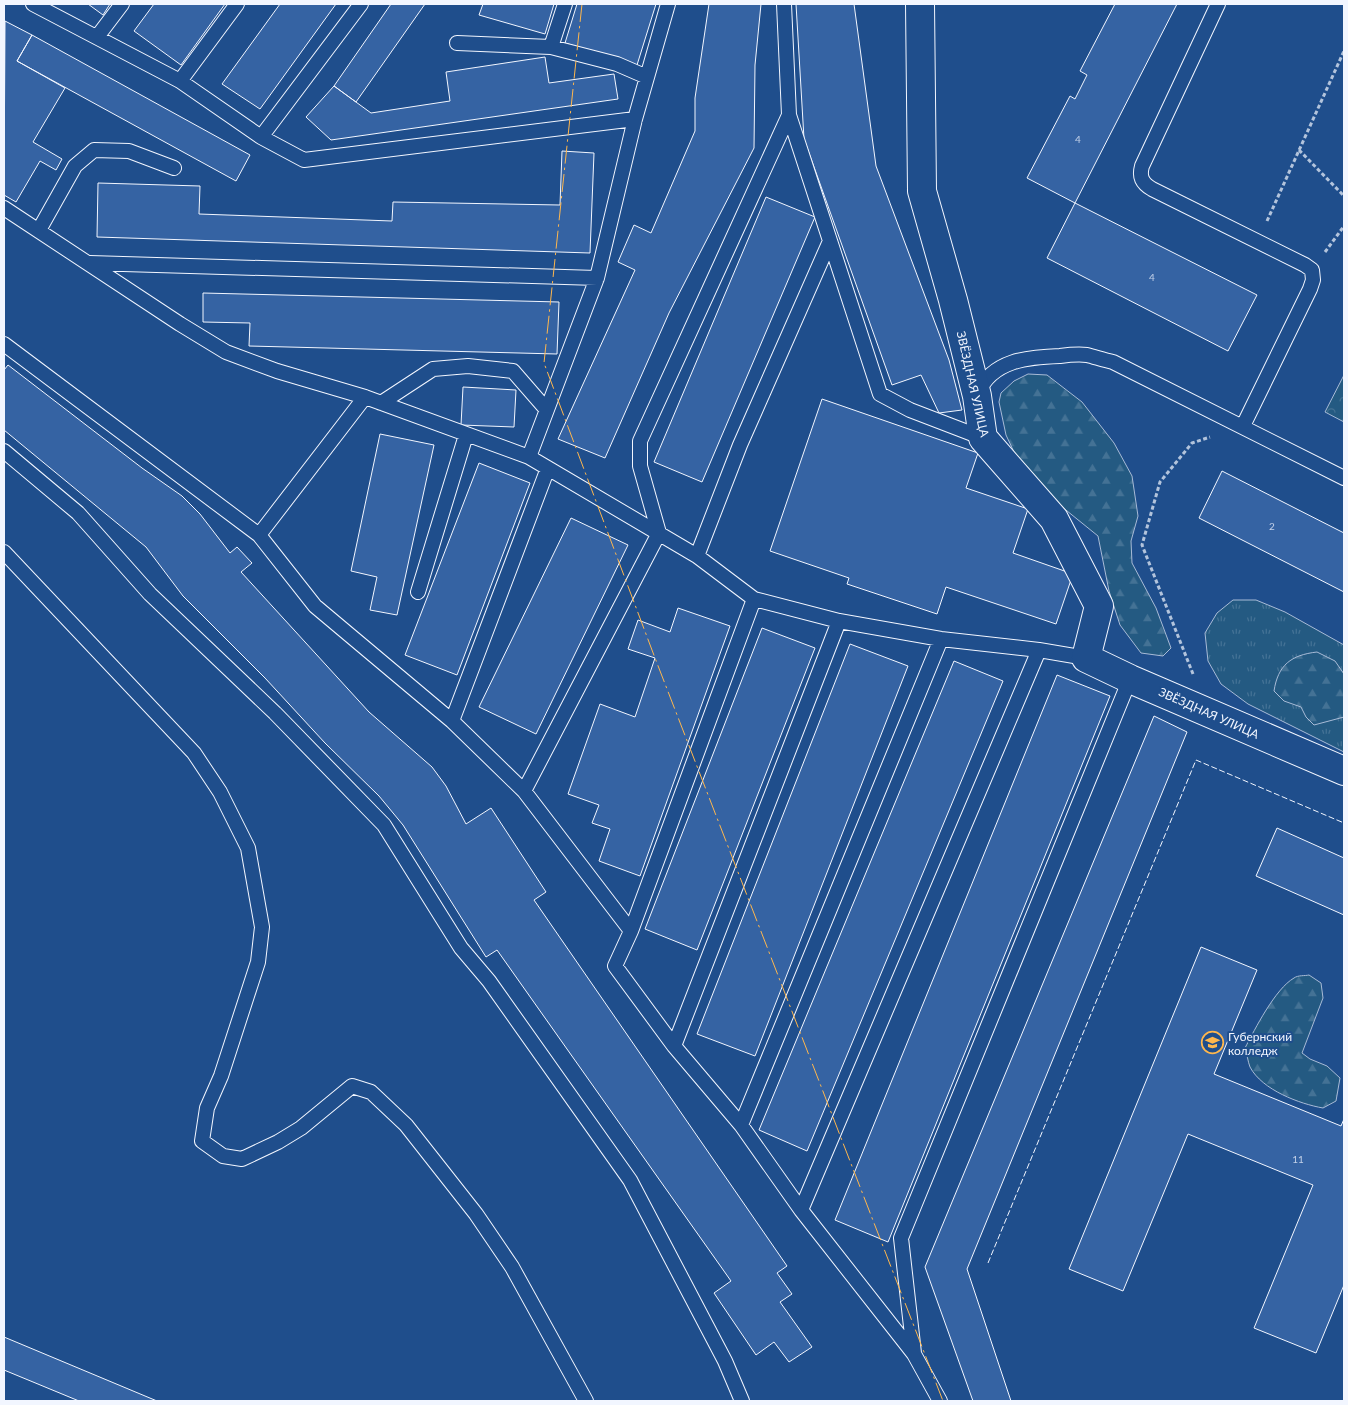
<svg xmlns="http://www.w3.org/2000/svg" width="1348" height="1405" viewBox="0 0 1348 1405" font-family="Lato,sans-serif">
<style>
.grass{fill:url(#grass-tufts);stroke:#a8bbd7}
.forest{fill:url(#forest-firs);stroke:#a8bbd7}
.park{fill:url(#park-crowns);stroke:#a8bbd7}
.building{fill:#3563a3;stroke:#f2f6ff}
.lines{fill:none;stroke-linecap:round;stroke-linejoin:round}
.service-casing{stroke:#f2f6ff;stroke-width:16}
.minor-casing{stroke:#f2f6ff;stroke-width:30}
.path{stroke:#b3c4dc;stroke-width:3;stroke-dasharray:4 2.5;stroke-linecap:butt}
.service{stroke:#1f4e8c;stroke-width:14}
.minor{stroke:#1f4e8c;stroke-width:28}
.fence{stroke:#f2f6ff;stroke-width:1;stroke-dasharray:6 2.5;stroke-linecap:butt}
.power{stroke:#ffb74d;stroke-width:1;stroke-dasharray:18 4 2.5 4;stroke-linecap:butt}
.labels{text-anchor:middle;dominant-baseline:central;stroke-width:4;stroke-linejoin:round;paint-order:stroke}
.number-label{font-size:10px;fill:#c3d1e8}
.street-label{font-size:12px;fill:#f2f6ff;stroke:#1f4e8c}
.poi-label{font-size:12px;fill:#f2f6ff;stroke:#1f4e8c;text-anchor:start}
</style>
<defs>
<pattern id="grass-tufts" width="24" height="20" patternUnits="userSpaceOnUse" patternTransform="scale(1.25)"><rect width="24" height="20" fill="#245a82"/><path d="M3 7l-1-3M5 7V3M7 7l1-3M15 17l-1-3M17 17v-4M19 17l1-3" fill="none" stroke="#447295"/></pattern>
<pattern id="forest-firs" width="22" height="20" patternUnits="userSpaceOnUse" patternTransform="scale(1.25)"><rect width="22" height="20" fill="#245a82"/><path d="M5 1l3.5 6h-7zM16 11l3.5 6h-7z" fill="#447295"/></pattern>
<pattern id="park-crowns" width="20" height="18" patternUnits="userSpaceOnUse" patternTransform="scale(1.25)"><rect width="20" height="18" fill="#245a82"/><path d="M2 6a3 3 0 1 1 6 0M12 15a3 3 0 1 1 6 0" fill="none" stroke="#447295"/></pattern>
</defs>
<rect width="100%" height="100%" fill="#1f4e8c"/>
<!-- grass -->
<path class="grass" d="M1233 600H1256L1285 612 1344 645V752L1248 704 1221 684 1208 661 1205 633 1217 613Z"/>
<!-- forest -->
<path class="forest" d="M1028 374 1047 375 1082 402 1114 443 1132 476 1138 516 1131 541 1132 563 1156 608 1171 648 1163 656 1141 653 1120 625 1109 591 1098 536 1035 485 1021 467 1006 435 999 402 1001 393 1014 381Z
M1317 652 1335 661 1344 674V717L1314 725 1306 717 1301 707 1284 701 1274 691C1278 665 1291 655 1317 652Z
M1309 975 1321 983 1323 998 1302 1053 1310 1059 1327 1066 1340 1078 1336 1101 1323 1108C1300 1104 1262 1090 1250 1067 1248 1062 1247 1054 1245 1048 1255 1029 1275 989 1294 978 1298 975 1305 976 1309 975Z"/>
<!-- park -->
<path class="park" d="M1344 375V422L1325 412Z"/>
<!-- building -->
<path class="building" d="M88 4H110L103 15Z
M154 4H225L181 65 134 31Z
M280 4H336L260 109 222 84Z
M391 4H425L356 102 334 86Z
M483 4H554L545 34 479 15Z
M577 4H656L637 65 565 43Z
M709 4H761L755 65 754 148 669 313 605 458 558 439 635 270 618 262 634 225 651 233 695 131V98Z
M796 4H854L876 166 949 360 962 410 939 413 921 375 892 385 804 139Z
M1115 4H1177L1075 203 1027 178 1070 96 1075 99 1087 75 1080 71Z
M5 21 32 35 17 61 65 88 33 142 62 159 56 170 40 161 16 202 4 195Z
M32 35 250 155 236 181 17 61Z
M545 57 549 83 614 74 618 99 331 140 306 117 334 86 371 113 450 101 446 72Z
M562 151 594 153 590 253 97 237 98 183 200 186 199 214 392 221 393 202 560 205Z
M766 197 815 217 702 482 654 462Z
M1075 203 1257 295 1228 351 1047 258Z
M203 293 559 302 557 354 249 346 250 323 203 322Z
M8 365 142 468 182 496 200 514 230 553 237 547 252 563 241 572 369 712 432 767 446 786 466 824 491 808 546 892 534 900 787 1266 777 1273 792 1294 780 1302 812 1347 789 1362 774 1342 756 1355 714 1293 731 1281 497 950 486 957 403 825 379 796 325 743 265 678 183 596 146 547 4 430V370Z
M463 387 516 390 514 427 461 425Z
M822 399 978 453 966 488 1028 509 1013 553 1073 574 1056 624 946 587 937 614 847 584 849 578 770 551Z
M380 434 434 445 397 615 370 610 377 577 351 571Z
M479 463 530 483 457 675 405 655Z
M1222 471 1344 533V592L1199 518Z
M571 518 628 545 536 734 479 707Z
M678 608 730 626 640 876 599 861 610 829 592 823 599 805 568 794 600 704 635 717 655 658 628 649 638 620 670 632Z
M762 628 815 648 697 950 645 929Z
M850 644 908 666 755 1056 697 1034Z
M954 661 1003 681 807 1151 759 1130Z
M1057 675 1110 696 888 1242 835 1220Z
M1154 716 1187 732 967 1269 1011 1401H973L925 1267Z
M1277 828 1344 858V915L1256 876Z
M1201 947 1257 970 1214 1074 1341 1126 1344 1119V1285L1316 1353 1254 1328 1313 1185 1188 1134 1123 1291 1069 1269Z
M4 1337 157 1401H79L4 1370Z"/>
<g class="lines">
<defs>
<path id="service" d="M33 4 180 81 261 137 361 4
M784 4 789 115 880 394 910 410 983 438
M1218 4 1142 166C1139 177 1142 183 1152 189L1305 265 1312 270 1313 280 1310 289 1243 426
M97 37 122 4
M457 43 551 47 617 64 647 77
M551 47 565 4
M180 81 237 4
M261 137 304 160 635 119
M4 208 180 324 226 352 277 371 365 397 529 457 697 556 754 599 839 621 941 639 1039 650 1086 658
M39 230 75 166 94 150 129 151 174 168
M90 263 597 278
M4 344 259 535 315 606 452 721 524 791 631 931 615 966 674 1046 741 1125 801 1210 914 1354 940 1401
M978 393C992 360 1028 357 1060 356 1068 355 1078 354 1087 355 1095 357 1104 360 1113 362L1344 478
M381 403 433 369 468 366 513 371 546 409
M4 451 78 513 150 594 275 713 384 825 461 948 489 981 630 1180 725 1361 742 1401
M529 457 597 278 635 119 668 4
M259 535 365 397
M4 552 194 753 220 792 248 848 262 927 258 962 221 1076 207 1108 202 1141 223 1156 242 1159 278 1142 301 1128 352 1086 371 1092 406 1125 476 1214 512 1267 586 1401
M697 556 740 445 830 241
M418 592 466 435
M452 721 548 468
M524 791 659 533 640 466V441L789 115
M631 931 754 599
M674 1046 839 621
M741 1125 941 639
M801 1210 1039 650
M914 1353 901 1238 1130 679"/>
<path id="minor" d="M920 4 922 191 953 300 977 396 983 438 1054 519 1099 606 1086 658 1130 679 1344 771"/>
</defs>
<!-- service casing -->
<use href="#service" class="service-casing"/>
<!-- minor casing -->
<use href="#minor" class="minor-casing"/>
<!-- path -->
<path class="path" d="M1299 150 1344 196
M1267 221 1344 51
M1325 252 1344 226
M1193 674 1142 545 1160 482 1192 443 1210 437"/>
<!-- service -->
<use href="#service" class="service"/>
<!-- minor -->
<use href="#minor" class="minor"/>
<!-- fence -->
<path class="fence" d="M988 1263 1196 760 1344 823"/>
<!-- power -->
<path class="power" d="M582 4 544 363 655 658 943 1401"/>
</g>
<!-- icons -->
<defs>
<symbol id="university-ring" viewBox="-11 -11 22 22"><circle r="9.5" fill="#1f4e8c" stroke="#ffb74d" stroke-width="1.5"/><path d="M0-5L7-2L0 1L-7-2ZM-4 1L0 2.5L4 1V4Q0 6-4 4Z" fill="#ffb74d"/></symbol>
</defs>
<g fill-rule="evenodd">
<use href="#university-ring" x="1200" y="1030" width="25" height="25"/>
</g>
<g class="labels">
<!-- number labels -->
<g class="number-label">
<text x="1078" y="139">4</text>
<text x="1152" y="277">4</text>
<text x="1272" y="526">2</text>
<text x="1298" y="1159">11</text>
</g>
<!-- street labels -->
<g class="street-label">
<text transform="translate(973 384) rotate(77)">ЗВЁЗДНАЯ УЛИЦА</text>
<text transform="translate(1209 713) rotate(24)">ЗВЁЗДНАЯ УЛИЦА</text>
</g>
<!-- poi labels -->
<g class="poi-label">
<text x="1228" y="1036">Губернский<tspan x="1228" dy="14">колледж</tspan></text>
</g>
</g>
<!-- border -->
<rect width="1348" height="1405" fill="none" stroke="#f2f6ff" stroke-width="10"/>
</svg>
